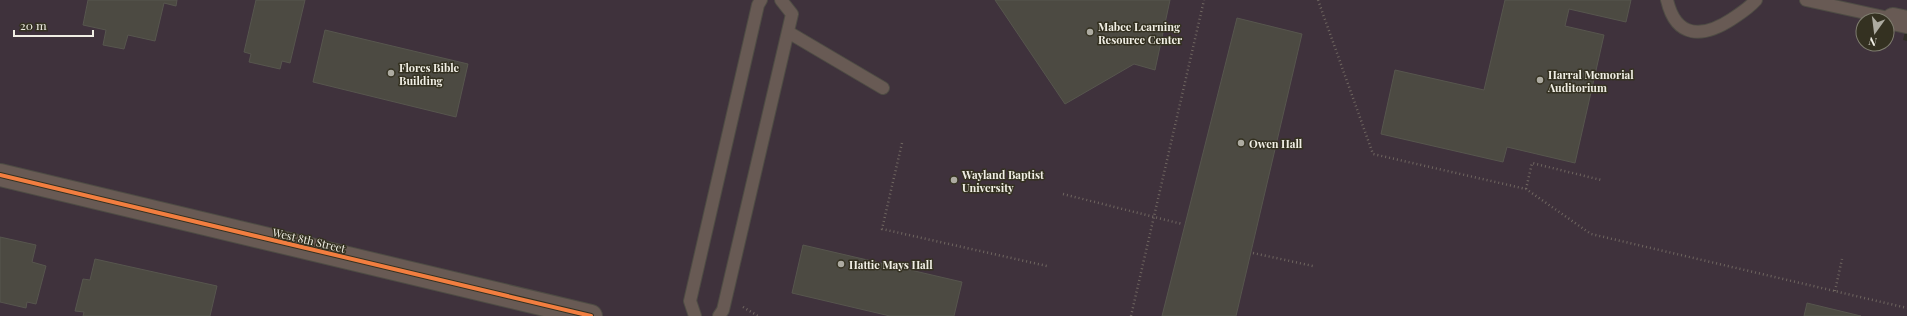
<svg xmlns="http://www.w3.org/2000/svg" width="1907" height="316" viewBox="0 0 1907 316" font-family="'Playfair Display',serif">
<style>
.education{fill:#3f323c;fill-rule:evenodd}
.building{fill:#4c4a42;stroke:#57564e}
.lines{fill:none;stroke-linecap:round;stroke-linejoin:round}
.lane-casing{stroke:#4e4c44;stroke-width:14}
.street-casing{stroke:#4e4c44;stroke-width:24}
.path{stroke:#6f6660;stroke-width:2.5;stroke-dasharray:1 3;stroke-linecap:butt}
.lane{stroke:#685a54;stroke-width:12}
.street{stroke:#685a54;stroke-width:22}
.cycleway-casing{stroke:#343121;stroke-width:6}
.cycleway{stroke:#f27e40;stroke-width:4}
.poi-dot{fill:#adaba1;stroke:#343121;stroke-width:1.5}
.labels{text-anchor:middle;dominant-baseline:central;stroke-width:3;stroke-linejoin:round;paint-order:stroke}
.poi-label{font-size:11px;font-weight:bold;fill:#f0eee4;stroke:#343121;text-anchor:start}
.street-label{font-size:11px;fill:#f0eee4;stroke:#343121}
</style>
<rect width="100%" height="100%" fill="#302e25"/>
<!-- education -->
<path class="education" d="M0 0H1907V24L1903 40 1907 41V316H0ZM1863 20H1887V44H1863Z"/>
<!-- building -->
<path class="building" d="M88 0H177L176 6 164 3 155 41 128 35 124 49 103 45 106 30 83 25Z
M256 0H305L290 63 282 61 280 69 249 62 251 54 244 52Z
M995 0H1170L1155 70 1134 64 1065 104Z
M1505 0H1631L1626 22 1569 9 1565 26 1604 35 1575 163 1507 147 1503 162 1381 134 1395 70 1484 90Z
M1237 18 1302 34 1236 316H1162Z
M325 30 468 64 456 117 313 82Z
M0 237 36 245 32 262 46 266 36 304 27 302 26 308 0 302Z
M803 245 962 282 954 316H890L792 293Z
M95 259 217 286 210 316H83L84 312 75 311 83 279 90 280Z
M1807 303 1861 316H1804Z"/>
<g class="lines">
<defs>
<path id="lane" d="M1667 0C1676 39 1703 38 1732 19 1741 13 1749 8 1756 0
M1806 0 1893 19
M788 32 883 88
M695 316 690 301 758 5 761 0
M719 316 723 310 792 14 781 0"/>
<path id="street" d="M1893 19 1907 22
M0 175 591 316"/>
</defs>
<!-- lane casing -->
<use href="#lane" class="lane-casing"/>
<!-- street casing -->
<use href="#street" class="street-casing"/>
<!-- path -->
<path class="path" d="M1318 0 1373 154 1526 189 1591 234 1907 308
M902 143 882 229 1047 266
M1526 189 1532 163 1601 180
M1063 194 1182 224
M1253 253 1313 266
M1835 291 1842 259
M743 307 758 316
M1131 316 1204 0"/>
<!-- lane -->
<use href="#lane" class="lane"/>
<!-- street -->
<use href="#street" class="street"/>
<defs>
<path id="cycleway" d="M0 175 591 316"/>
</defs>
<!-- cycleway casing -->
<use href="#cycleway" class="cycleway-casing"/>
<!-- cycleway -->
<use href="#cycleway" class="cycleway"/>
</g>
<!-- markers -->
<g class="poi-dot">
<circle cx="1090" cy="32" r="4"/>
<circle cx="391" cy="73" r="4"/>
<circle cx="1540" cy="80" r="4"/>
<circle cx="1241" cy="143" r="4"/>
<circle cx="954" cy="180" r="4"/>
<circle cx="841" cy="264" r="4"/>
</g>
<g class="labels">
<!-- poi labels -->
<g class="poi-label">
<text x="1098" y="26">Mabee Learning<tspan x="1098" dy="13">Resource Center</tspan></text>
<text x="399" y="67">Flores Bible<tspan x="399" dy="13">Building</tspan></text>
<text x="1548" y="74">Harral Memorial<tspan x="1548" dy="13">Auditorium</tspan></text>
<text x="1249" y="143">Owen Hall</text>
<text x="962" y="174">Wayland Baptist<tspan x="962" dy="13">University</tspan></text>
<text x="849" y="264">Hattie Mays Hall</text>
</g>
<!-- street labels -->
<g class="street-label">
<text transform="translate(309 240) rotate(13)">West 8th Street</text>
</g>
</g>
<!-- north arrow -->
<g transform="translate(1875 32) rotate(194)"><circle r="19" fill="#343121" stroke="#7f7d6f"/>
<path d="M0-3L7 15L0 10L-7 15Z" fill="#adaba1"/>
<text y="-6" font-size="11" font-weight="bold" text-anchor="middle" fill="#f0eee4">N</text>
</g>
<!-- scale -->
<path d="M14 30v6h79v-6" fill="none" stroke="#f0eee4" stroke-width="2"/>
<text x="20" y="30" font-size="12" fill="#f0eee4" stroke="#343121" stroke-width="3" paint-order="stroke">20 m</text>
</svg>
